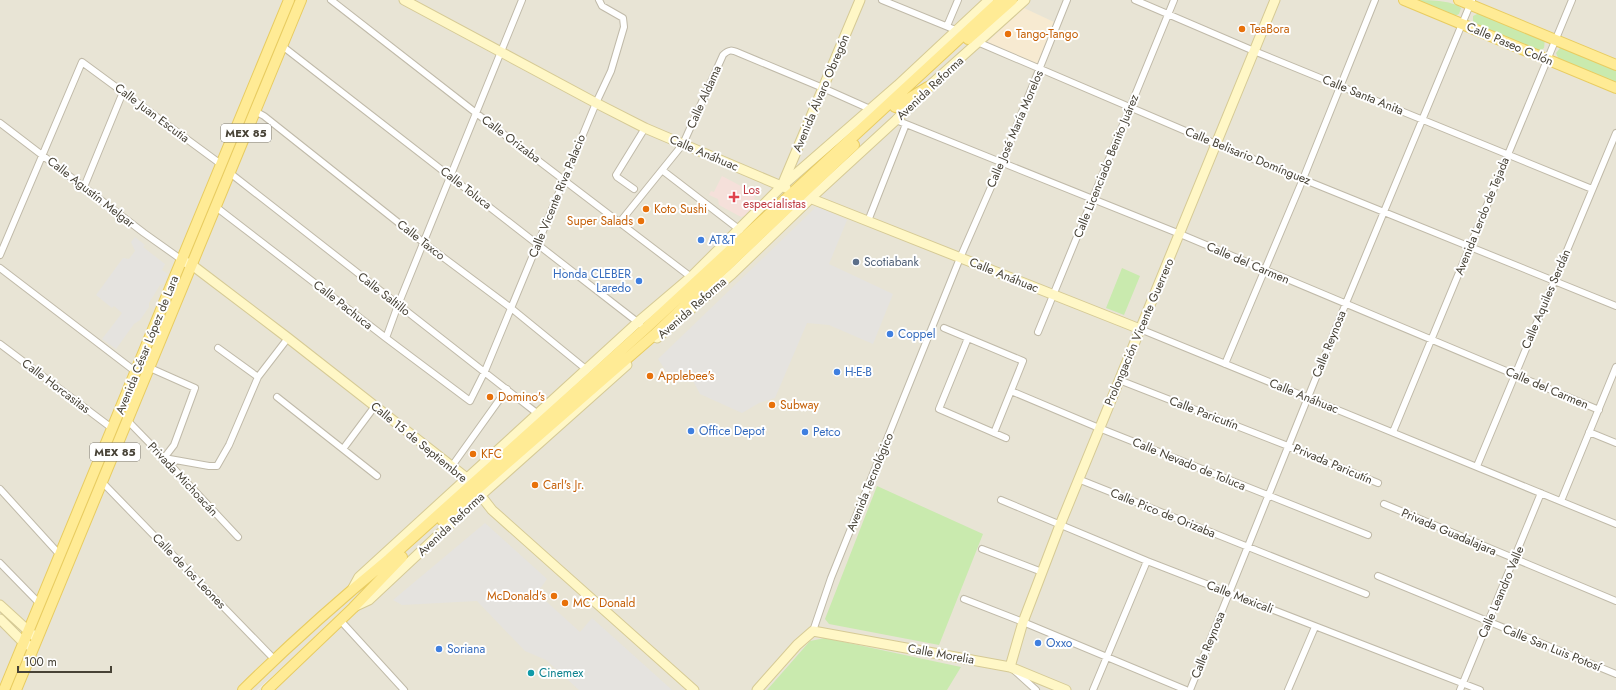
<svg xmlns="http://www.w3.org/2000/svg" width="1616" height="690" viewBox="0 0 1616 690" font-family="Jost,sans-serif">
<style>
.residential{fill:#e8e4d5}
.commercial{fill:#f7ead1}
.medical{fill:#f5e0da}
.green{fill:#c9eaae}
.parking{fill:#e5e3df}
.lines{fill:none;stroke-linecap:round;stroke-linejoin:round}
.street-casing{stroke:#c0baa9;stroke-width:8}
.secondary-casing{stroke:#d6ca95;stroke-width:11}
.primary-casing{stroke:#e8cc61;stroke-width:12}
.street{stroke:#fff;stroke-width:6}
.secondary{stroke:#fff7c6;stroke-width:9}
.primary{stroke:#ffeb95;stroke-width:10}
.food-dot{fill:#e8710a;stroke:#fff;stroke-width:1.5}
.health-dot{fill:#e0444e;stroke:#fff;stroke-width:1.5}
.shop-dot{fill:#3f7fe0;stroke:#fff;stroke-width:1.5}
.service-dot{fill:#5c6f8a;stroke:#fff;stroke-width:1.5}
.culture-dot{fill:#0f9aa8;stroke:#fff;stroke-width:1.5}
.labels{text-anchor:middle;dominant-baseline:central;stroke-width:4;stroke-linejoin:round;paint-order:stroke}
.shield{fill:#fff;stroke:#7e7b72;stroke-width:1}
.shield-label{font-size:11px;font-weight:bold;fill:#474236}
.food-label{font-size:12px;fill:#c56008;stroke:#fff;text-anchor:start}
.street-label{font-size:12px;fill:#474236;stroke:#fff}
.health-label{font-size:12px;fill:#be3a42;stroke:#fff;text-anchor:start}
.shop-label{font-size:12px;fill:#366cbe;stroke:#fff;text-anchor:start}
.service-label{font-size:12px;fill:#4e5e75;stroke:#fff;text-anchor:start}
.culture-label{font-size:12px;fill:#0d838f;stroke:#fff;text-anchor:start}
</style>
<rect width="100%" height="100%" fill="#f4f1e7"/>
<!-- residential -->
<path class="residential" d="M0 0H1616V690H258L322 632 257 690H0Z"/>
<!-- commercial -->
<path class="commercial" d="M1024 8 1054 22 1038 64 986 43Z"/>
<!-- medical -->
<path class="medical" d="M722 176 756 194 754 199 755 200 748 213 747 212 746 215 741 217 719 205 718 199 709 195 711 191 714 192Z"/>
<!-- green -->
<path class="green" d="M1414 0C1427 0 1452 0 1461 8L1459 14 1455 16Z
M1479 13 1545 39 1544 48 1541 50H1537L1475 25 1473 21V16Z
M1560 48H1564L1616 69V83L1559 60 1556 53Z
M1122 268 1140 276 1124 315 1106 308Z
M877 486 983 534 939 645 829 624 825 619Z
M825 638 961 667 947 690H767L810 641Z"/>
<!-- parking -->
<path class="parking" d="M817 206 847 220 829 264 893 294 873 344 829 325 807 323 775 398 759 403 742 413 700 394 690 375 680 371 668 374 658 359Z
M135 237 145 245 143 247 165 264 162 270 168 274 163 284 160 285 149 303V307L140 320 134 324 116 349 102 339 122 313 114 306 112 308 96 295 123 258 129 259 135 251 131 242Z
M485 523 547 579 537 593 580 632 592 618 672 690H579L546 660 525 651 477 601 402 605 393 600Z"/>
<g class="lines">
<defs>
<path id="street" d="M331 0 476 113 691 277
M882 0 958 31
M1135 0 1254 51 1592 189
M947 26 958 0
M975 41 1216 144 1616 306
M281 45 640 324
M255 111 264 116 424 243 511 308 587 370
M896 120 1180 234 1599 410
M0 123 144 233 182 260
M662 170 740 230
M230 173 538 414
M84 187 123 92
M634 189 617 177 616 175 645 128
M216 207 386 338 470 401 485 371 596 103 611 71 624 27 623 18 602 6 599 0
M868 221 906 124
M620 222 683 144 723 55C729 49 732 50 739 53L823 88 870 109
M0 255 82 62 222 165
M0 268 136 372
M944 328 1023 361 994 433
M1140 329 1616 524
M1038 332 1174 0
M386 338 398 305 522 0
M968 338 939 409 1006 438
M0 344 113 429
M218 348 258 377
M1225 364 1303 179 1375 0
M150 368 195 388 174 445 164 458
M1119 380 1288 446 1378 483
M1011 391 1099 428 1368 535
M277 397 377 476
M128 421 164 458 238 537
M1393 432 1572 0
M1589 432 1616 443
M343 449 375 406
M164 458 209 466H217L229 445 258 377 288 338
M452 466 507 389
M1477 466 1616 133
M1078 479 1366 594
M103 483 274 659
M0 489 60 555
M1001 500 1147 561 1480 690
M1561 501 1616 367
M1384 504 1616 601
M982 549 1042 572
M0 563 40 604
M1378 576 1616 674
M964 599 1023 622 1186 690
M340 620 404 690
M813 631 831 578 960 258 1002 162 1067 0
M1015 671 1036 690
M1093 690 1147 561
M1190 690 1346 303 1472 0
M1288 690 1315 627
M1460 690 1541 493"/>
<path id="secondary" d="M404 0 596 103 645 128 786 188
M783 183 860 0
M807 197 1140 329
M185 262 192 265 288 338 468 479 492 510 694 690
M657 338 732 274 811 198 896 120 928 87 1025 0
M353 588 359 577 638 322 691 277 782 186 898 85 989 0
M0 605 34 636
M356 606 369 600 480 496 627 365
M0 619 24 643 30 646
M1010 667 1023 622 1060 525 1275 0
M757 690 797 645 813 631 1010 667 1066 690"/>
<path id="primary" d="M1404 0 1616 88
M1459 0 1616 65
M968 39 1012 0
M895 107 928 87
M442 520 654 335 854 145
M4 690 289 0
M16 690 301 0
M243 690C290 644 338 601 389 559L646 328 1001 0
M267 690 353 608 402 557"/>
</defs>
<!-- street casing -->
<use href="#street" class="street-casing"/>
<!-- secondary casing -->
<use href="#secondary" class="secondary-casing"/>
<!-- primary casing -->
<use href="#primary" class="primary-casing"/>
<!-- street -->
<use href="#street" class="street"/>
<!-- secondary -->
<use href="#secondary" class="secondary"/>
<!-- primary -->
<use href="#primary" class="primary"/>
</g>
<!-- markers -->
<g class="food-dot">
<circle cx="1242" cy="29" r="4"/>
<circle cx="1008" cy="34" r="4"/>
<circle cx="646" cy="209" r="4"/>
<circle cx="641" cy="221" r="4"/>
<circle cx="650" cy="376" r="4"/>
<circle cx="490" cy="397" r="4"/>
<circle cx="772" cy="405" r="4"/>
<circle cx="473" cy="454" r="4"/>
<circle cx="535" cy="485" r="4"/>
<circle cx="554" cy="596" r="4"/>
<circle cx="565" cy="603" r="4"/>
</g>
<path class="health-dot" d="M732 191h4v4h4v4h-4v4h-4v-4h-4v-4h4z"/>
<g class="shop-dot">
<circle cx="701" cy="240" r="4"/>
<circle cx="639" cy="281" r="4"/>
<circle cx="890" cy="334" r="4"/>
<circle cx="837" cy="372" r="4"/>
<circle cx="691" cy="431" r="4"/>
<circle cx="805" cy="432" r="4"/>
<circle cx="1038" cy="643" r="4"/>
<circle cx="439" cy="649" r="4"/>
</g>
<circle class="service-dot" cx="856" cy="262" r="4"/>
<circle class="culture-dot" cx="531" cy="673" r="4"/>
<g class="labels">
<!-- shield labels -->
<g class="shield">
<rect x="221" y="124" width="50" height="18" rx="3"/>
<rect x="90" y="443" width="50" height="18" rx="3"/>
</g>
<g class="shield-label">
<text x="246" y="133">MEX 85</text>
<text x="115" y="452">MEX 85</text>
</g>
<!-- food labels -->
<g class="food-label">
<text x="1250" y="29">TeaBora</text>
<text x="1016" y="34">Tango-Tango</text>
<text x="654" y="209">Koto Sushi</text>
<text x="633" y="221" text-anchor="end">Super Salads</text>
<text x="658" y="376">Applebee's</text>
<text x="498" y="397">Domino's</text>
<text x="780" y="405">Subway</text>
<text x="481" y="454">KFC</text>
<text x="543" y="485">Carl's Jr.</text>
<text x="546" y="596" text-anchor="end">McDonald's</text>
<text x="573" y="603">MC´ Donald</text>
</g>
<!-- street labels -->
<g class="street-label">
<text transform="translate(1510 44) rotate(23)">Calle Paseo Colón</text>
<text transform="translate(930 88) rotate(-43)">Avenida Reforma</text>
<text transform="translate(821 93) rotate(-67)">Avenida Álvaro Obregón</text>
<text transform="translate(1363 95) rotate(22)">Calle Santa Anita</text>
<text transform="translate(704 97) rotate(-66)">Calle Aldama</text>
<text transform="translate(152 113) rotate(37)">Calle Juan Escutia</text>
<text transform="translate(1015 129) rotate(-67)">Calle José María Morelos</text>
<text transform="translate(511 139) rotate(37)">Calle Orizaba</text>
<text transform="translate(704 153) rotate(23)">Calle Anáhuac</text>
<text transform="translate(1248 156) rotate(22)">Calle Belisario Domínguez</text>
<text transform="translate(1106 166) rotate(-68)">Calle Licenciado Benito Juárez</text>
<text transform="translate(466 188) rotate(38)">Calle Toluca</text>
<text transform="translate(91 192) rotate(38)">Calle Agustín Melgar</text>
<text transform="translate(557 196) rotate(-68)">Calle Vicente Riva Palacio</text>
<text transform="translate(1482 216) rotate(-68)">Avenida Lerdo de Tejada</text>
<text transform="translate(421 240) rotate(38)">Calle Taxco</text>
<text transform="translate(1248 263) rotate(23)">Calle del Carmen</text>
<text transform="translate(1004 275) rotate(22)">Calle Anáhuac</text>
<text transform="translate(384 294) rotate(38)">Calle Saltillo</text>
<text transform="translate(1546 299) rotate(-67)">Calle Aquiles Serdán</text>
<text transform="translate(343 305) rotate(38)">Calle Pachuca</text>
<text transform="translate(692 308) rotate(-41)">Avenida Reforma</text>
<text transform="translate(1139 332) rotate(-67)">Prolongación Vicente Guerrero</text>
<text transform="translate(1329 344) rotate(-68)">Calle Reynosa</text>
<text transform="translate(147 345) rotate(-68)">Avenida César López de Lara</text>
<text transform="translate(56 386) rotate(37)">Calle Horcasitas</text>
<text transform="translate(1547 388) rotate(23)">Calle del Carmen</text>
<text transform="translate(1304 396) rotate(22)">Calle Anáhuac</text>
<text transform="translate(1204 413) rotate(21)">Calle Paricutín</text>
<text transform="translate(419 442) rotate(39)">Calle 15 de Septiembre</text>
<text transform="translate(1189 464) rotate(22)">Calle Nevado de Toluca</text>
<text transform="translate(1333 464) rotate(23)">Privada Paricutín</text>
<text transform="translate(183 479) rotate(47)">Privada Michoacán</text>
<text transform="translate(870 482) rotate(-68)">Avenida Tecnológico</text>
<text transform="translate(1163 513) rotate(22)">Calle Pico de Orizaba</text>
<text transform="translate(451 524) rotate(-43)">Avenida Reforma</text>
<text transform="translate(1449 532) rotate(23)">Privada Guadalajara</text>
<text transform="translate(189 571) rotate(46)">Calle de los Leones</text>
<text transform="translate(1501 592) rotate(-67)">Calle Leandro Valle</text>
<text transform="translate(1240 597) rotate(21)">Calle Mexicali</text>
<text transform="translate(1208 645) rotate(-68)">Calle Reynosa</text>
<text transform="translate(1552 648) rotate(22)">Calle San Luis Potosí</text>
<text transform="translate(941 654) rotate(10)">Calle Morelia</text>
</g>
<!-- health labels -->
<g class="health-label">
<text x="743" y="190">Los<tspan x="743" dy="14">especialistas</tspan></text>
</g>
<!-- shop labels -->
<g class="shop-label">
<text x="709" y="240">AT&amp;T</text>
<text x="631" y="274" text-anchor="end">Honda CLEBER<tspan x="631" dy="14">Laredo</tspan></text>
<text x="898" y="334">Coppel</text>
<text x="845" y="372">H-E-B</text>
<text x="699" y="431">Office Depot</text>
<text x="813" y="432">Petco</text>
<text x="1046" y="643">Oxxo</text>
<text x="447" y="649">Soriana</text>
</g>
<!-- service labels -->
<g class="service-label">
<text x="864" y="262">Scotiabank</text>
</g>
<!-- culture labels -->
<g class="culture-label">
<text x="539" y="673">Cinemex</text>
</g>
</g>
<!-- scale -->
<path d="M18 666v6h93v-6" fill="none" stroke="#474236" stroke-width="2"/>
<text x="24" y="666" font-size="12" fill="#474236" stroke="#ffffff" stroke-width="3" paint-order="stroke">100 m</text>
</svg>
